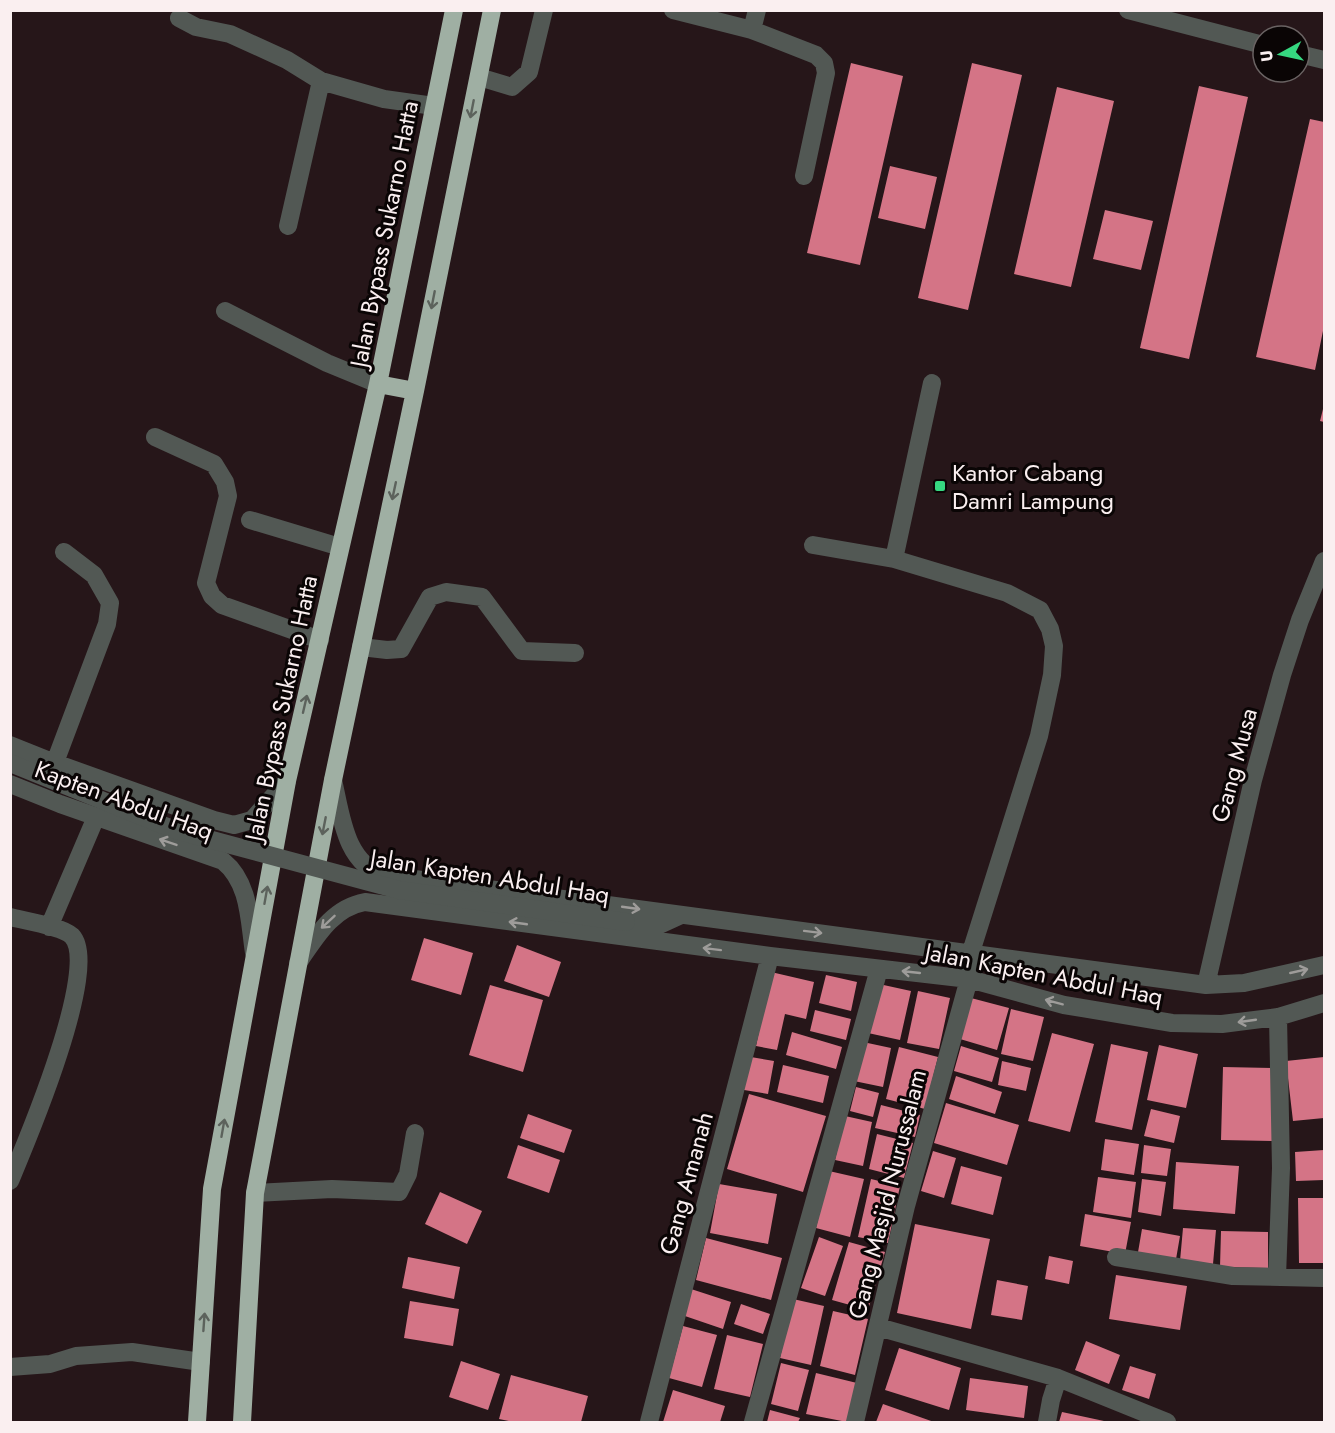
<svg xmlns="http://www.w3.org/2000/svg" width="1335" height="1433" viewBox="0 0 1335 1433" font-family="Jost,sans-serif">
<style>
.building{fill:#d47486}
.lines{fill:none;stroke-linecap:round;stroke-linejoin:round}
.minor{stroke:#525854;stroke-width:18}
.highway{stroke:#9fafa3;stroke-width:18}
.minor-bridge{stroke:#525854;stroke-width:18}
.oneway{stroke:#5c625c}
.oneway2{stroke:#9e9c9a}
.poi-dot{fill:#36d881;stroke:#0a0505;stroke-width:2}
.labels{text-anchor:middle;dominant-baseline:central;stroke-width:6;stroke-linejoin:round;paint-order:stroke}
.street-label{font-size:24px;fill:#faeff0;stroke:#0a0505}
.poi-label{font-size:24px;fill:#faeff0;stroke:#0a0505;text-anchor:start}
</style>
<rect width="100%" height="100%" fill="#261619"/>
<!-- building -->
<path class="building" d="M851 63 903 76 860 265 807 253Z
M972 63 1022 75 968 310 918 298Z
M1199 86 1248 97 1189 359 1140 348Z
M1057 87 1114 101 1071 287 1014 274Z
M1310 119 1324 122V326L1315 370 1256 357Z
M890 166 937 177 925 229 878 218Z
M1105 210 1153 221 1141 270 1093 259Z
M1324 405V422L1320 421Z
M424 938 473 953 461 995 411 980Z
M517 945 561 962 549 997 504 981Z
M771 972 814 982 806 1019 785 1014 777 1050 756 1046Z
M826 975 857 982 851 1011 819 1003Z
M879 984 911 991 900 1040 868 1033Z
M490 985 543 1000 523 1072 469 1055Z
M918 991 950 998 939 1049 907 1043Z
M971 998 1009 1008 997 1050 960 1039Z
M1011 1009 1044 1017 1033 1061 1001 1054Z
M815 1010 851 1019 846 1040 810 1031Z
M792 1032 842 1047 836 1069 786 1055Z
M1052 1033 1094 1044 1070 1132 1028 1121Z
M863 1042 891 1048 883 1087 854 1081Z
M1111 1044 1148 1052 1132 1130 1095 1122Z
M1159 1045 1198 1054 1186 1108 1147 1100Z
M961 1046 999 1058 992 1082 954 1071Z
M899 1047 938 1057 925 1109 886 1099Z
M745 1056 774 1061 768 1094 738 1089Z
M1324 1057V1118L1293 1121 1286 1061Z
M1002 1061 1031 1068 1026 1091 998 1085Z
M783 1065 829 1076 823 1103 777 1092Z
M1223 1067 1273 1068 1272 1141 1221 1140Z
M956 1076 1002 1092 995 1114 949 1099Z
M856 1087 879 1093 873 1117 850 1111Z
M749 1094 826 1116 803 1192 727 1169Z
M946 1103 1019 1125 1007 1165 934 1143Z
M881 1105 920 1115 915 1137 875 1128Z
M1151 1109 1180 1116 1174 1143 1144 1136Z
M528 1114 572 1130 564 1153 520 1138Z
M845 1116 872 1122 863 1166 835 1160Z
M877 1134 913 1143 904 1178 869 1169Z
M1105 1139 1139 1144 1134 1175 1101 1170Z
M518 1145 560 1160 549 1193 507 1178Z
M1144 1145 1171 1149 1167 1176 1141 1173Z
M1324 1150V1180L1296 1181 1295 1152Z
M933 1151 956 1158 944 1198 921 1191Z
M1176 1162 1239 1166 1235 1214 1173 1209Z
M961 1166 1002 1177 993 1215 951 1204Z
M829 1171 864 1179 850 1237 816 1228Z
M1098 1177 1136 1182 1131 1218 1093 1212Z
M871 1179 900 1186 888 1243 858 1237Z
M1142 1179 1166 1182 1161 1216 1138 1212Z
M719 1184 777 1194 768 1244 710 1233Z
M440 1192 482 1211 467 1244 425 1224Z
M1298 1198H1324V1263H1299Z
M1085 1214 1131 1222 1125 1254 1080 1246Z
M915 1224 990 1239 971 1329 897 1313Z
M1183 1228 1216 1230 1213 1264 1180 1261Z
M1142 1229 1180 1236 1175 1265 1137 1258Z
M1221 1231 1268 1232V1268L1220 1267Z
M819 1237 843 1246 825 1296 801 1288Z
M706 1238 782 1258 771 1300 696 1280Z
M849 1242 885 1252 868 1310 832 1300Z
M1049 1256 1073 1261 1069 1284 1045 1279Z
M408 1257 460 1267 454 1299 402 1288Z
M1116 1275 1187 1286 1180 1330 1109 1319Z
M997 1280 1028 1286 1022 1320 991 1315Z
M691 1289 731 1302 723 1329 682 1315Z
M793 1299 824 1306 811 1365 780 1358Z
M410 1301 459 1309 453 1346 404 1338Z
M741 1304 770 1314 763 1334 734 1324Z
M833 1311 868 1319 855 1375 820 1366Z
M683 1326 717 1335 702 1387 669 1378Z
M727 1335 763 1344 750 1397 714 1389Z
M1086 1341 1120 1355 1109 1384 1075 1370Z
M899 1348 961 1368 949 1410 885 1390Z
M461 1361 500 1374 488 1410 449 1397Z
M781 1363 809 1370 798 1411 771 1404Z
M1130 1366 1156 1374 1149 1399 1122 1390Z
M816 1373 857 1383 847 1422 806 1414Z
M511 1375 588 1396 581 1422H513L499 1419Z
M970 1378 1028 1386 1024 1418 966 1410Z
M673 1390 725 1406 720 1422H663Z
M883 1404 934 1422H876Z
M770 1410 800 1418 798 1422H767Z
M1062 1412 1104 1421V1422H1059Z"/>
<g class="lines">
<!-- minor -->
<path class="minor" d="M673 10 752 30 816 55 824 63 826 73 804 176
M1128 10 1263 45
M179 18 196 27 230 34 287 60 321 81 384 99 434 106
M752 30 757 10
M1299 54 1324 60
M479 77 512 87 529 72 544 10
M288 226 321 81
M225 311 327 363 378 384
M155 437 214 464 225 482 228 496 206 583 212 596 222 605 320 640
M250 520 340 547
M813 545 894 559 1007 593 1040 610 1050 629 1054 646 1052 675 1039 736 971 952 969 979 906 1206 855 1422
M894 559 932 383
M361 647 387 650 401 649 430 597 446 592 482 597 522 651 575 653
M10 745 55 763 214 820 234 825 252 820 287 781
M51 773 107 624 110 603 94 575 64 552
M333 780C341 814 345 865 385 875L1206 985 1244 983 1324 965
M10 784 60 804 223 861C250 883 249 920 254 953
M10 917C26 921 61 926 72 936 101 967 26 1143 10 1181
M626 922 657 926 681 915
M49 927 96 817
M298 963C316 937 332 908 365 902L770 956 969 979 1064 1005 1172 1023 1222 1024 1278 1017 1324 1003
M1206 985 1253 780 1282 675 1300 620 1324 561
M255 1193 332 1189 399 1192 408 1174 415 1133
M1116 1257 1233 1276 1324 1278
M1277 1277 1281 1168 1278 1017
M878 1327 1058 1378 1167 1422
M10 1367 50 1364 76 1356 132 1352 201 1362
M649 1422 770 956
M753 1422 879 969
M1047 1422 1051 1400 1058 1378"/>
<!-- highway -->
<path class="highway" d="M378 384 415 391
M197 1422 212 1189 287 781 378 384 454 10
M242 1422 255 1193 333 780 415 391 492 10"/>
<!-- minor-bridge -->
<path class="minor-bridge" d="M10 763 175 830 399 890 626 922"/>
</g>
<!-- one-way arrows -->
<defs><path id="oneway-shaft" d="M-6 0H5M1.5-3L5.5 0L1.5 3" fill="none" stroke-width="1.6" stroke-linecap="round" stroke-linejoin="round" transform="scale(1.5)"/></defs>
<g class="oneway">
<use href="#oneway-shaft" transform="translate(472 109) rotate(101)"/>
<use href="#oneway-shaft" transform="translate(433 300) rotate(101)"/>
<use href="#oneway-shaft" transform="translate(394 491) rotate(102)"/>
<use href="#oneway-shaft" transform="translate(305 704) rotate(-77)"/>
<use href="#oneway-shaft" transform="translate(324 826) rotate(101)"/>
<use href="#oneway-shaft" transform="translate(266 895) rotate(-80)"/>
<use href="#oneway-shaft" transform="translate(223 1128) rotate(-80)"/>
<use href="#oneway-shaft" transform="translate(204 1322) rotate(-86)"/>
</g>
<g class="oneway2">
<use href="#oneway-shaft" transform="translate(168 842) rotate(-161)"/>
<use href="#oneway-shaft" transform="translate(631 908) rotate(8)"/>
<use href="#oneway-shaft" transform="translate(328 922) rotate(137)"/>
<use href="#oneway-shaft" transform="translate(518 923) rotate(-172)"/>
<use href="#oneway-shaft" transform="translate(813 932) rotate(7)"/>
<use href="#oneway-shaft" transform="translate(712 949) rotate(-173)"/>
<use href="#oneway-shaft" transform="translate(1299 971) rotate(-13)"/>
<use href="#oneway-shaft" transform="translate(911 972) rotate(-174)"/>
<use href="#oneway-shaft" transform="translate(1054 1002) rotate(-165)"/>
<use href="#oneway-shaft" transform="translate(1247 1021) rotate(172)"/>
</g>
<!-- markers -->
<rect class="poi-dot" x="934" y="480" width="12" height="12" rx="3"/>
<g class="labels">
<!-- street labels -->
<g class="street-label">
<text transform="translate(384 234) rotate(-79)">Jalan Bypass Sukarno Hatta</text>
<text transform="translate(281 708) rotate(-78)">Jalan Bypass Sukarno Hatta</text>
<text transform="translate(1234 765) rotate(-75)">Gang Musa</text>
<text transform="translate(124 800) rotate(20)">Kapten Abdul Haq</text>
<text transform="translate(490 876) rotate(9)">Jalan Kapten Abdul Haq</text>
<text transform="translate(1044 974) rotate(11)">Jalan Kapten Abdul Haq</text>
<text transform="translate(686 1183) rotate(-75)">Gang Amanah</text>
<text transform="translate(887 1194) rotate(-76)">Gang Masjid Nurussalam</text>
</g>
<!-- poi labels -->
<g class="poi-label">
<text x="952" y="472">Kantor Cabang<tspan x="952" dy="28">Damri Lampung</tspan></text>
</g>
</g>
<!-- border -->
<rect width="1335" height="1433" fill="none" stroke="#faeff0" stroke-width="24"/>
<!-- north arrow -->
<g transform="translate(1281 54) rotate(262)"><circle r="28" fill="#0a0505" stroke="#6a6363" stroke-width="1.5"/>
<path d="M0-4.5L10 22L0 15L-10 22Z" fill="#36d881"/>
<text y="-9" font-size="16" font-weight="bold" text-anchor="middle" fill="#faeff0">U</text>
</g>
</svg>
